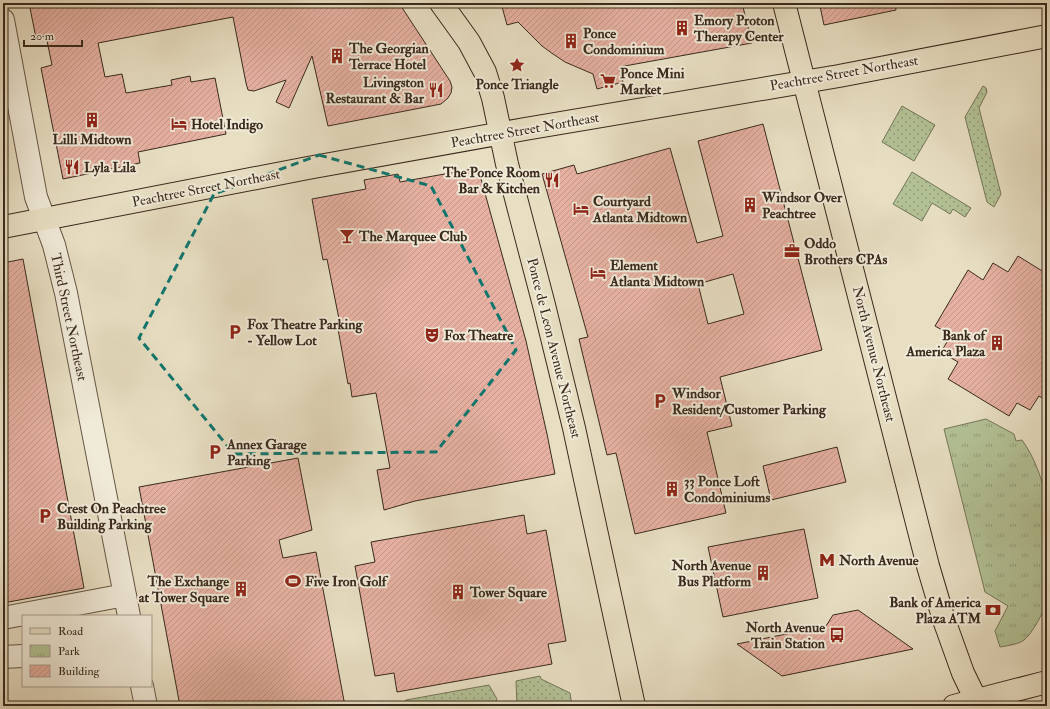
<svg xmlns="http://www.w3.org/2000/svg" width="1050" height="709" viewBox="0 0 1050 709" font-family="'IM FELL Double Pica',serif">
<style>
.grass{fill:url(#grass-dots);stroke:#76765a}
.park{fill:url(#park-tufts);stroke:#76765a}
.building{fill:url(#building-hatch);stroke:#3a2a1d;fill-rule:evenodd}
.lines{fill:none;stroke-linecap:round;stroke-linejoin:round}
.minor-casing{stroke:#665746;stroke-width:24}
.major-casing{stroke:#3a2a1d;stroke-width:24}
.highway-casing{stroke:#3a2a1d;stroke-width:24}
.minor{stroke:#f0ead8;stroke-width:22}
.major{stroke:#e8dfc3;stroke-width:22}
.highway{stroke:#e8dfc3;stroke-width:22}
.marked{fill:none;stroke:#0f766e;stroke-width:3;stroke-dasharray:8 5;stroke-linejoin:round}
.labels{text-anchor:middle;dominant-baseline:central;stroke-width:4;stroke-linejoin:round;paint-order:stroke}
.poi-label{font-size:14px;font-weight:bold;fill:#3a2a1d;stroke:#f0ead8;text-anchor:start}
.street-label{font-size:14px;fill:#3a2a1d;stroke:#f0ead8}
</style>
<defs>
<pattern id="grass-dots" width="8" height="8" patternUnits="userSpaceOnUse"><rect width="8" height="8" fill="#b3c296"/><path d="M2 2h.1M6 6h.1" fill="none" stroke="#939e7a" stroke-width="1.8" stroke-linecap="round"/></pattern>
<pattern id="park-tufts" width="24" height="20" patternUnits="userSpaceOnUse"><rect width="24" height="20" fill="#b3c296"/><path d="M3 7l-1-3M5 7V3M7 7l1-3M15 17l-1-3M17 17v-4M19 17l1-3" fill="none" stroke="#939e7a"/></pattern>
<pattern id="building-hatch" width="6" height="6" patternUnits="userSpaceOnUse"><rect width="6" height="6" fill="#e6b1a2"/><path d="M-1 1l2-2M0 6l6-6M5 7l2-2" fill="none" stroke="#c6988b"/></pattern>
</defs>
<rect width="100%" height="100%" fill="#e8dfc3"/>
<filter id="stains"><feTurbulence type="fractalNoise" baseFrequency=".005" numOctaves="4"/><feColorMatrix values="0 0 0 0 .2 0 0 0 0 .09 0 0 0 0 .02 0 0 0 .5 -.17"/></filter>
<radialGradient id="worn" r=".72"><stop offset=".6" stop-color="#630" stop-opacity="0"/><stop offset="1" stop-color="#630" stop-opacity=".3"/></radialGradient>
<!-- grass -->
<path class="grass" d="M983 86 986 88 987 92 979 108 1001 194 994 207 987 202 965 117Z
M902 106 935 125 914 161 882 142Z
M912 172 971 208 965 217 953 209 950 214 932 203 922 221 893 204Z
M540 676 541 679 570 693 572 706H517L516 681Z
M489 685 497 699 494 706H400L406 700Z"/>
<!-- park -->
<path class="park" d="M986 419 1014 434 1016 441 1022 440C1035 458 1043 481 1047 503V601C1044 611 1033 633 1024 640 1020 644 1006 646 1000 647L995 631 1008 606 985 592 944 429Z"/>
<!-- building -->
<path class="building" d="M29 3H399L450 81 452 87 451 93 448 98 441 104 328 126 312 56 289 108 276 102 286 80 254 91 248 90 246 83 233 17 98 43 105 77 122 74 126 93 172 85 171 80 190 76 191 82 215 78 226 134 138 152 140 163 63 179 41 68 52 65 46 36 36 38Z
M501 3H742L752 43 619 67 623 82 597 89 593 74 565 62 553 54 542 46 518 22 507 25Z
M835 3H895L896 10 824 25 820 6Z
M763 124 822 350 720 377 732 426 707 432 726 513 635 534 616 453 607 455 579 339 588 337 542 174 574 165 577 174 670 148 697 243 723 236 698 141ZM733 274 744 314 708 324 698 284Z
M478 168 526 341 547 434 555 474 415 501 384 510 377 470 390 468 376 393 352 397 350 383 348 384 338 329H341L327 259 323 260 312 199 366 189 364 180 398 174 400 182Z
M1018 256 1047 274V401L1039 396 1030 410 1017 403 1009 416 948 379 958 362 941 352 951 335 935 326 968 270 983 280 993 263 1008 272Z
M23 259 84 588 3 603V263Z
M837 447 846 482 771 500 763 466Z
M298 458 312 530 279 540 283 558 316 552 345 706H180L139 487Z
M524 515 527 534 546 530 566 641 548 644 552 664 397 692 394 673 375 676 355 566 375 562 371 542Z
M804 529 818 598 723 617 708 547Z
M858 610 913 649 782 676 737 644 826 626 833 615Z"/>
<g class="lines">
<defs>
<path id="minor" d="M3 20 36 197 54 245 66 293 129 616
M3 618 125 595
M3 657 23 656
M142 686 146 706"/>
<path id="major" d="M441 3 469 42 485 72 493 98 507 164 544 305 574 428 634 706
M3 227 308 168 525 129 839 76 1047 36
M954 706 1047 682"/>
<path id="highway" d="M784 3 928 566 944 620 963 673 979 706"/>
</defs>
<!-- minor casing -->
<use href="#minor" class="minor-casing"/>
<!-- major casing -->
<use href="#major" class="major-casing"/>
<!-- highway casing -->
<use href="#highway" class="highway-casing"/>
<!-- minor -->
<use href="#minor" class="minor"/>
<!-- major -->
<use href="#major" class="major"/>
<!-- highway -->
<use href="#highway" class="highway"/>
</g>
<!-- marked area -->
<path class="marked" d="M319 155 431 186 516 350 436 452 234 454 139 338 214 194Z"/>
<!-- icons -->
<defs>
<symbol id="building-bare" viewBox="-9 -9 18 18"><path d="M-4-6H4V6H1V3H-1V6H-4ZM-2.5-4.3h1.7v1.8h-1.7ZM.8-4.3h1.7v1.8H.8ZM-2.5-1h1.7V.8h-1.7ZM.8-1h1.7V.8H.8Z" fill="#8f2418" stroke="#f0ead8" stroke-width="2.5" paint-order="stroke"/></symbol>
<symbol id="sight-bare" viewBox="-9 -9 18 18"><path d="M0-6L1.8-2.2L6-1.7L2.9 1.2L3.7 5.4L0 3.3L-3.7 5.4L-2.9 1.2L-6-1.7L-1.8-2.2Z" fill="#8f2418" stroke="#f0ead8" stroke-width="2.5" paint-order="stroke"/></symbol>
<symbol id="supermarket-bare" viewBox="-9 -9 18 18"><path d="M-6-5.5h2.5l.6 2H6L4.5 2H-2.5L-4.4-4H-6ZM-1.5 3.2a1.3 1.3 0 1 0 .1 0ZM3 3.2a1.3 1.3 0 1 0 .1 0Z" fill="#8f2418" stroke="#f0ead8" stroke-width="2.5" paint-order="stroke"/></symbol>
<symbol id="restaurant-bare" viewBox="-9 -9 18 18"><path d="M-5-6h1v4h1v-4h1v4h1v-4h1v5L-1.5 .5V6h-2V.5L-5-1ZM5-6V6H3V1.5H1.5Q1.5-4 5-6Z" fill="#8f2418" stroke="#f0ead8" stroke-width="2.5" paint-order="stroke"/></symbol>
<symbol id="hotel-bare" viewBox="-9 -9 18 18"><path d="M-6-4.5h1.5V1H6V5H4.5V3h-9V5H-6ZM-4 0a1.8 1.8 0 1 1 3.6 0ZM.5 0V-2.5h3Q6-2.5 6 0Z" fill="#8f2418" stroke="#f0ead8" stroke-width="2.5" paint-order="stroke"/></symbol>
<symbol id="bar-bare" viewBox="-9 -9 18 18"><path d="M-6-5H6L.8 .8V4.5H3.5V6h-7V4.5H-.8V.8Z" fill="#8f2418" stroke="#f0ead8" stroke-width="2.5" paint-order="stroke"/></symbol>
<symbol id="office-bare" viewBox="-9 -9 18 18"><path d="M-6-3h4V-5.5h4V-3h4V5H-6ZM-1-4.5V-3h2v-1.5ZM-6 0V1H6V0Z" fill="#8f2418" stroke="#f0ead8" stroke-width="2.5" paint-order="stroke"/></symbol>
<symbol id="parking-bare" viewBox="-9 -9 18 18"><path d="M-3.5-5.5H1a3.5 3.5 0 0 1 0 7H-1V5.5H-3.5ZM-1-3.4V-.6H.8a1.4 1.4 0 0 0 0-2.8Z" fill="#8f2418" stroke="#f0ead8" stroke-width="2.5" paint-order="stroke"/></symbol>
<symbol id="theatre-bare" viewBox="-9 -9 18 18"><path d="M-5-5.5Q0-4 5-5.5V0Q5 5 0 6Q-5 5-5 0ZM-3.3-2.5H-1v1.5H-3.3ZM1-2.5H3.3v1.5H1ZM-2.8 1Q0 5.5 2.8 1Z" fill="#8f2418" stroke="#f0ead8" stroke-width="2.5" paint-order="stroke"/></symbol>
<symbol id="metro-bare" viewBox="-9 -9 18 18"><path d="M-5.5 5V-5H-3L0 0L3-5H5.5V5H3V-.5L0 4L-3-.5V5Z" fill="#8f2418" stroke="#f0ead8" stroke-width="2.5" paint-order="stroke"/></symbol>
<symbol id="stadium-bare" viewBox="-9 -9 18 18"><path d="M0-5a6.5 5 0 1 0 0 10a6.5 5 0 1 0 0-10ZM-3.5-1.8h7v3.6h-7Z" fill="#8f2418" stroke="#f0ead8" stroke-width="2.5" paint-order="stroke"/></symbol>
<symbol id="bank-bare" viewBox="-9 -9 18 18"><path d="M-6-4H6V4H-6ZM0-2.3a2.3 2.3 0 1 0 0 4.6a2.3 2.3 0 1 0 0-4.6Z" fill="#8f2418" stroke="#f0ead8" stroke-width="2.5" paint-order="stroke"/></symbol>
<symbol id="bus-bare" viewBox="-9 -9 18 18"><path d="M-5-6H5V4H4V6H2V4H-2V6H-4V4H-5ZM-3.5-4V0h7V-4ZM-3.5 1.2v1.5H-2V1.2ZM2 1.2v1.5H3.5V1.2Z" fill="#8f2418" stroke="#f0ead8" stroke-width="2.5" paint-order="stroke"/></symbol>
</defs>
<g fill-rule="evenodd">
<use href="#building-bare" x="671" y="17" width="22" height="22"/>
<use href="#building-bare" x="560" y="30" width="22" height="22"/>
<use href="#building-bare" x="326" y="45" width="22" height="22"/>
<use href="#sight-bare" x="506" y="54" width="22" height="22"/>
<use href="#supermarket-bare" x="597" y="70" width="22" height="22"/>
<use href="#restaurant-bare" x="425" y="79" width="22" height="22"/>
<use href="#building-bare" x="81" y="109" width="22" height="22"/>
<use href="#hotel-bare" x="168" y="113" width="22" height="22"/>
<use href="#restaurant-bare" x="61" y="156" width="22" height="22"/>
<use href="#restaurant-bare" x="541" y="169" width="22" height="22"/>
<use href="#building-bare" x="739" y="194" width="22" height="22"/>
<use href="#hotel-bare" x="570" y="198" width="22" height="22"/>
<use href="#bar-bare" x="336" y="225" width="22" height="22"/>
<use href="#office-bare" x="781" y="240" width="22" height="22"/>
<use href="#hotel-bare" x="587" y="262" width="22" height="22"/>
<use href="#parking-bare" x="224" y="321" width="22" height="22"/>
<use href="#theatre-bare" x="421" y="324" width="22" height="22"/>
<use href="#building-bare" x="986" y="332" width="22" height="22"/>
<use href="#parking-bare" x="649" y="390" width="22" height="22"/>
<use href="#parking-bare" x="204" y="441" width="22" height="22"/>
<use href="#building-bare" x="661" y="478" width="22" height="22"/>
<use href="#parking-bare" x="34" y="505" width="22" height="22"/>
<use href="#metro-bare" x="816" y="549" width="22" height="22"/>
<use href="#building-bare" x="752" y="562" width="22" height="22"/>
<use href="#stadium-bare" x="282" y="570" width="22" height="22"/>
<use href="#building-bare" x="230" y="578" width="22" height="22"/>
<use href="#building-bare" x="447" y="581" width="22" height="22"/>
<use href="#bank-bare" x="982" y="599" width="22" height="22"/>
<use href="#bus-bare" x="826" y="624" width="22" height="22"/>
</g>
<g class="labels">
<!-- poi labels -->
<g class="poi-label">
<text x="694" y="20">Emory Proton<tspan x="694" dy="16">Therapy Center</tspan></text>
<text x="583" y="33">Ponce<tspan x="583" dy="16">Condominium</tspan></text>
<text x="349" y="48">The Georgian<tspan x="349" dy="16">Terrace Hotel</tspan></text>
<text x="620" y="73">Ponce Mini<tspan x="620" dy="16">Market</tspan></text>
<text x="424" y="82" text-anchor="end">Livingston<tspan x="424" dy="16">Restaurant &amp; Bar</tspan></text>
<text x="517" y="84" text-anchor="middle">Ponce Triangle</text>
<text x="191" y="124">Hotel Indigo</text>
<text x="92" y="139" text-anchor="middle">Lilli Midtown</text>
<text x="84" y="167">Lyla Lila</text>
<text x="540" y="172" text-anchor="end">The Ponce Room<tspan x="540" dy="16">Bar &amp; Kitchen</tspan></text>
<text x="762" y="197">Windsor Over<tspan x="762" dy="16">Peachtree</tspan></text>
<text x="593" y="201">Courtyard<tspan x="593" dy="16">Atlanta Midtown</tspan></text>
<text x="359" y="236">The Marquee Club</text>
<text x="804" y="243">Oddo<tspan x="804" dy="16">Brothers CPAs</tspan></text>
<text x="610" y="265">Element<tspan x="610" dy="16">Atlanta Midtown</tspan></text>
<text x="247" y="324">Fox Theatre Parking<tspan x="247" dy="16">- Yellow Lot</tspan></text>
<text x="444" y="335">Fox Theatre</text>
<text x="985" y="335" text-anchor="end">Bank of<tspan x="985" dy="16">America Plaza</tspan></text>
<text x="672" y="393">Windsor<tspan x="672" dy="16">Resident/Customer Parking</tspan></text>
<text x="227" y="444">Annex Garage<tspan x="227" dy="16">Parking</tspan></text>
<text x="684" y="481">33 Ponce Loft<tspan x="684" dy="16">Condominiums</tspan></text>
<text x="57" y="508">Crest On Peachtree<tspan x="57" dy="16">Building Parking</tspan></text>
<text x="839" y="560">North Avenue</text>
<text x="751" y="565" text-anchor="end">North Avenue<tspan x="751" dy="16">Bus Platform</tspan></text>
<text x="229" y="581" text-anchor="end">The Exchange<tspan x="229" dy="16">at Tower Square</tspan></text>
<text x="305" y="581">Five Iron Golf</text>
<text x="470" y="592">Tower Square</text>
<text x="981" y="602" text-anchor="end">Bank of America<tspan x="981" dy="16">Plaza ATM</tspan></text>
<text x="825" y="627" text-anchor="end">North Avenue<tspan x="825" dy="16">Train Station</tspan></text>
</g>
<!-- street labels -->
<g class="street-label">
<text transform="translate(844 73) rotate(-10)">Peachtree Street Northeast</text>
<text transform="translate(525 130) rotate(-10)">Peachtree Street Northeast</text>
<text transform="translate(206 188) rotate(-11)">Peachtree Street Northeast</text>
<text transform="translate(69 317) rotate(78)">Third Street Northeast</text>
<text transform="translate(554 348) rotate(76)">Ponce de Leon Avenue Northeast</text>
<text transform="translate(874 354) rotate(76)">North Avenue Northeast</text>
</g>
</g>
<!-- margin -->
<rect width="1050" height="709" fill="none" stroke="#e8dfc3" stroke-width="16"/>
<rect x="4" y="4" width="1042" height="701" fill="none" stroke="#3a2a1d" stroke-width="2"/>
<rect x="8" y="8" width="1034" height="693" fill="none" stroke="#3a2a1d"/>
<!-- legend -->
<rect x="22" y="615" width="130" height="72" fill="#f0ead8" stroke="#a79d8d"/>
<rect x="30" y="628" width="20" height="6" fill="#e8dfc3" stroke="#a79d8d"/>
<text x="58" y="635" font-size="12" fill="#3a2a1d">Road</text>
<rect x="30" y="645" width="20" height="12" fill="url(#park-tufts)" stroke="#a79d8d"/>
<text x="58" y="655" font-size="12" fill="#3a2a1d">Park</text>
<rect x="30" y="665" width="20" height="12" fill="url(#building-hatch)" stroke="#a79d8d"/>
<text x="58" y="675" font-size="12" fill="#3a2a1d">Building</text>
<!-- scale -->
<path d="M24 40v6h58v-6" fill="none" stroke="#3a2a1d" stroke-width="2"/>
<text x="30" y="40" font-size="12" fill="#3a2a1d" stroke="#f0ead8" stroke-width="3" paint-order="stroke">20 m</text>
<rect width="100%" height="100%" filter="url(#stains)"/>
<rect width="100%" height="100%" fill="url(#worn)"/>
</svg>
